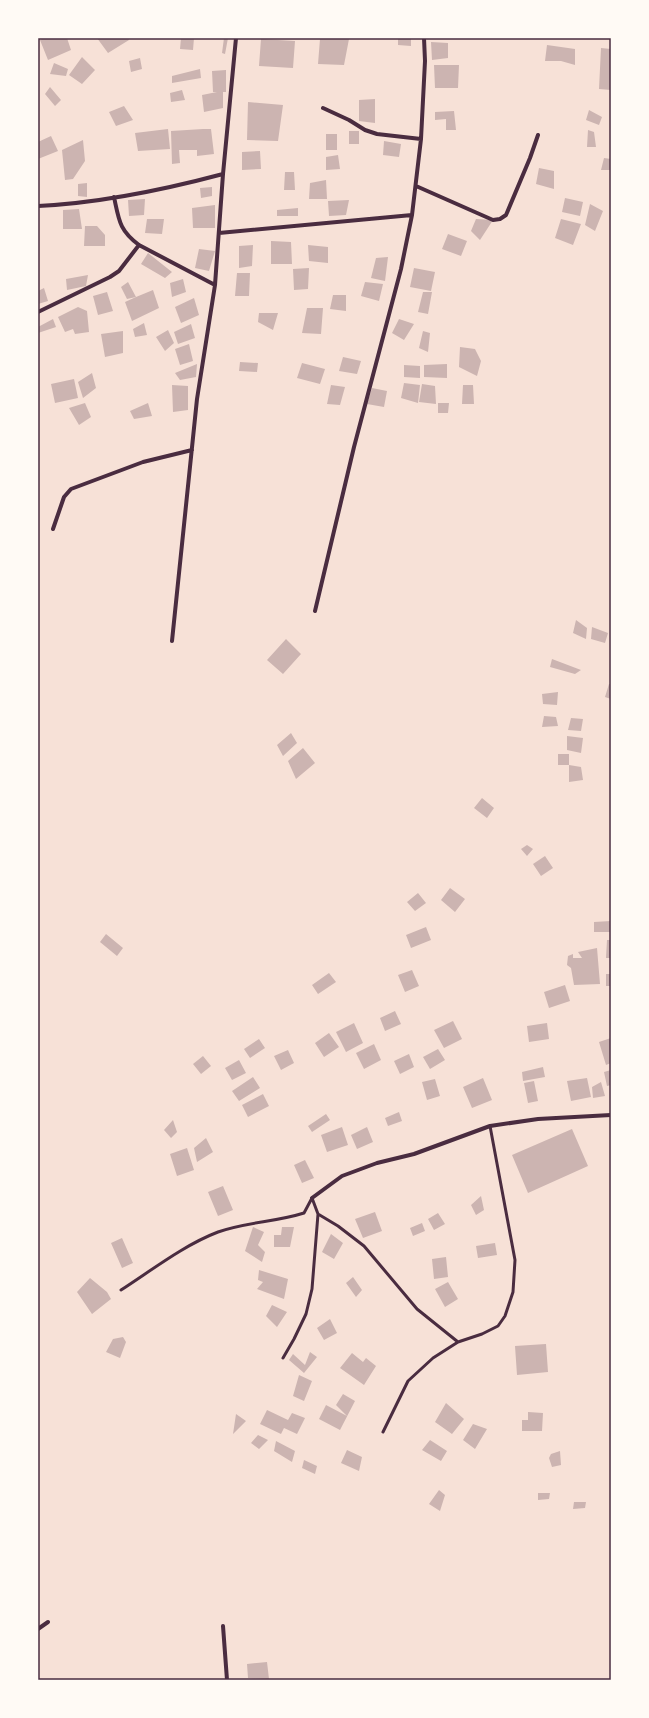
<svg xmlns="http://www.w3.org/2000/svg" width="649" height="1718" viewBox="0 0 649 1718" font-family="'Public Sans',sans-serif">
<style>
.building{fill:#ccb4b1}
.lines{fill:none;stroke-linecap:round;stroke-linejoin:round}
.service{stroke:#4a2c40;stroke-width:3}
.minor{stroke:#4a2c40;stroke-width:4}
.neatline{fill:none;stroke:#4a2c40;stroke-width:1.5}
</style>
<rect width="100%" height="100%" fill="#f7e1d7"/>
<!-- building -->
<path class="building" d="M44 38H67L71 50 48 60 40 40Z
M97 38H128L129 40 108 53Z
M181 38H194L193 50 180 49Z
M224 38H228L225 54 222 53Z
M398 38H411V46L398 45Z
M261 39 295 41 293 68 259 66Z
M320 39H349L344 65 318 64Z
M431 42 448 43V58L432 60Z
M547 45 575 49V65L561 61H545Z
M601 48 611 49V90L599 89Z
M82 57 95 70 82 84 69 75Z
M140 58 142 69 131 72 129 61Z
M54 63 68 69 66 76 50 74Z
M434 65H459L458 88H435Z
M200 69 201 78 172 83V76Z
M226 70V92H223V108L204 112 202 95 217 92H213L212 71Z
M50 87 61 100 55 106 45 94Z
M182 90 185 100 171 102 170 93Z
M375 99V123L359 121V100Z
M248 102 283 105 278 141 247 140Z
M124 106 133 120 116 126 109 112Z
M589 110 602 117 599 125 586 120Z
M454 111 456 130H446V119L435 120V112Z
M168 129 170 149 138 151 135 133Z
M203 129H211L214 154 197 156V150H179L180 163 172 164 171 131Z
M588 130 594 132 596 147H587Z
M349 131H359V144H349Z
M326 134H337V150H326Z
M51 136 58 151 38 159V142Z
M83 140 85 161 73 179 65 180 62 150Z
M384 141 401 144 399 157 383 155Z
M260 151 261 169 242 170V152Z
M338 155 340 169 326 170V157Z
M604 158 611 159V170H601Z
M539 168 554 171V189L536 184Z
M285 172H294L295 190H284Z
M326 180 327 199H309L310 183Z
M87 183V197L78 196V184Z
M212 187V196L201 198 200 188Z
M565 198 583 202 580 216 562 212Z
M145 199 144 215 129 216 128 200Z
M349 200 346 215 329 216 328 201Z
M590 204 603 211 595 231 585 225Z
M215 205V228H193L192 208Z
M298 208V216H277V210Z
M79 209 82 229H63V210Z
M147 219H164L162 234 145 233Z
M476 219 493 220 480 240 471 231Z
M561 219 581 224 573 245 555 238Z
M85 226H97L105 235V246H84Z
M448 234 467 241 461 256 442 249Z
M271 241 291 242 292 264H271Z
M253 245 252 266 239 268V246Z
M308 245 328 247V263L309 261Z
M199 249 215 251 209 271 195 268Z
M148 253 172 272 165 278 141 264Z
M388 257 385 281 371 278 376 258Z
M309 268 308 289 294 290 293 269Z
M414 268 435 272 431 291 410 287Z
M237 273H250L249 296H235Z
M88 275 86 286 67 290 66 279Z
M183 279 186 292 172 297 170 283Z
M128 282 136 297 153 290 159 308 132 321 125 302 136 297 127 299 121 287Z
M365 282 383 284 379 301 361 296Z
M44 288 48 301 38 304V291Z
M107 292 113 311 98 315 93 296Z
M423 292H432L428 314 418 312Z
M333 295H346V311L330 309Z
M194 298 199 315 181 323 175 307Z
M78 307 87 311 89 332 75 334 73 329 65 332 58 317Z
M307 308H323L321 334 302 333Z
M259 313H278L273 330 258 322Z
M53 319 56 327 38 333V327Z
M399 319 414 324 404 340 392 333Z
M144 323 147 335 135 337 133 329Z
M191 324 195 338 178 344 174 332Z
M168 330 174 343 165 351 156 337Z
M123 331V353L105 357 101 334Z
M423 331 430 333 428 352 419 348Z
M189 344 193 361 180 365 175 349Z
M460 347 475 349 481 361 477 376 459 367Z
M343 357 361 361 357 374 339 371Z
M240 362 258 363 257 372 239 371Z
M302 363 325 369 320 384 297 378Z
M197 364 196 377 180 380 175 373Z
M447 364V378L424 377V365Z
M404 365 420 366V378L404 377Z
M92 373 96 388 83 398 78 382Z
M74 379 78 398 55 403 51 384Z
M404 383 420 385 418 403 401 398Z
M422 384 435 386 436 404 419 402Z
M172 385 188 386V410L173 412Z
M331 385 345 387 340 405 327 404Z
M463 385H473L474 404H462Z
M372 388 387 391 384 407 367 404Z
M85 403 91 417 79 425 69 408Z
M148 403 152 416 134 419 130 411Z
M438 403H449L448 413H438Z
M576 620 587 628 586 639 573 633Z
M592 627 608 633 605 643 591 639Z
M286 639 301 654 283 674 267 660Z
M552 659 581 670 575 674 550 667Z
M609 684H611V699L605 697Z
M558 692 557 705 543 704 542 694Z
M544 716 556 717 558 726 542 727Z
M571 718 583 719 581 731 568 730Z
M291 733 297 743 283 756 277 745Z
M567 736 583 738 581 753 567 750Z
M303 748 315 763 296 779 288 761Z
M558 754H569V765H558Z
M569 765 581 767 583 780 569 782Z
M482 798 494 808 487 818 474 808Z
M527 845 533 849 527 856 521 849Z
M545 856 553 868 541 876 533 864Z
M450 888 465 899 455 912 441 900Z
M418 893 426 903 415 911 407 902Z
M611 921V932H594V922Z
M426 927 431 940 411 948 406 935Z
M106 934 123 948 117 956 100 942Z
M607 940H611V958H606Z
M597 948 600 984 574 985 571 968 567 965 568 956 573 954V958H582L578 952Z
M412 970 419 986 405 992 398 975Z
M329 973 336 982 318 994 312 985Z
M606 974H611V986H606Z
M565 985 570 1001 549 1008 544 992Z
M395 1011 401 1024 385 1031 380 1018Z
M453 1021 462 1039 444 1048 434 1030Z
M354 1023 363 1043 346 1052 336 1032Z
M547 1023 549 1039 529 1042 527 1026Z
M329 1033 339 1047 324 1057 315 1043Z
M611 1038V1063L606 1065 599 1042Z
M259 1039 265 1048 250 1058 244 1049Z
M374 1044 381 1060 364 1069 356 1053Z
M438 1049 445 1060 430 1069 423 1057Z
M288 1050 294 1063 281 1070 274 1056Z
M409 1054 414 1067 400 1074 394 1061Z
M203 1056 211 1066 201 1074 193 1064Z
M239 1060 246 1073 232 1080 225 1068Z
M543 1067 545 1077 523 1081 522 1072Z
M611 1070V1085L607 1086 604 1072Z
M253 1077 260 1088 239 1101 232 1091Z
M483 1078 492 1100 472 1108 463 1087Z
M587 1078 591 1097 571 1101 567 1081Z
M435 1079 440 1096 427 1100 422 1082Z
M534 1081 538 1101 528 1103 524 1083Z
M601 1082 605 1096 593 1098 592 1087Z
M263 1094 269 1106 248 1117 242 1105Z
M399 1112 402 1121 388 1126 385 1118Z
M326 1114 330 1120 312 1132 308 1126Z
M173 1120 177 1132 171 1138 164 1130Z
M342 1127 348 1145 327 1152 321 1135Z
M367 1127 373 1142 357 1149 351 1135Z
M572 1129 588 1166 528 1193 512 1155Z
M206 1138 213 1152 197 1162 194 1148Z
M187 1148 194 1170 177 1176 170 1154Z
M305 1160 314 1178 302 1183 294 1165Z
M223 1186 233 1210 218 1216 208 1192Z
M481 1196 484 1210 476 1215 471 1205Z
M375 1212 382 1231 363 1238 355 1219Z
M438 1213 445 1224 434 1230 428 1219Z
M422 1223 425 1231 413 1236 410 1228Z
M253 1227 264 1232 258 1245 265 1252 262 1262 245 1251Z
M282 1227H294L290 1247H274V1235H281Z
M331 1234 343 1243 334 1259 322 1252Z
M122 1238 133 1263 122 1268 111 1243Z
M495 1243 497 1255 478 1258 476 1246Z
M446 1257 448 1277 434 1279 432 1259Z
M259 1270 288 1279 284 1299 257 1289 263 1282 258 1280Z
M353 1277 362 1290 356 1297 346 1283Z
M90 1278 107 1292 111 1299 92 1314 77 1292Z
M448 1282 458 1299 445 1307 435 1289Z
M272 1305 287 1312 277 1327 266 1316Z
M330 1319 337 1333 324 1340 317 1328Z
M123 1337 126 1342 120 1358 106 1352 113 1339Z
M546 1344 548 1372 517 1375 515 1346Z
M310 1352 317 1357 304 1373 289 1360 293 1354 305 1365Z
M352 1353 363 1362 366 1358 376 1366 364 1385 340 1368Z
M299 1375 312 1381 304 1401 293 1396Z
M343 1394 355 1401 340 1430 319 1419 326 1405 347 1416 336 1405Z
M446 1403 464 1419 452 1434 435 1422Z
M267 1410 288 1420 292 1413 305 1418 297 1434 284 1428 281 1434 260 1424Z
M528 1412 543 1413 542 1431H522V1420H528Z
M236 1414 246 1421 233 1434Z
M473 1424 487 1429 475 1449 463 1440Z
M258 1435 268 1440 259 1449 251 1443Z
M430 1440 447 1451 441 1461 422 1450Z
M276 1441 295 1451 292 1462 274 1451Z
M347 1450 362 1457 359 1471 341 1463Z
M560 1451 561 1465 552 1467 549 1458 551 1454Z
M304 1460 317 1466 315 1474 302 1468Z
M439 1490 445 1495 440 1511 429 1504Z
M538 1493H550L549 1499 538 1500Z
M574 1502H586L585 1508 573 1509Z
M267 1662 269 1679 248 1678 247 1664Z"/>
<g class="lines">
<!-- service -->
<path class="service" d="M318 1214 338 1226 364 1246 417 1309 458 1342
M121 1290C152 1270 184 1245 218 1232 246 1222 276 1222 304 1213L312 1198
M283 1358 294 1339 306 1314 312 1289 318 1214 312 1198
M383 1432 408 1381 433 1358 458 1342 482 1334 498 1326 505 1316 513 1292 515 1260 490 1126"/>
<!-- minor -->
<path class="minor" d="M323 108 349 120 365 130 377 134 421 139
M416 186 493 220 500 219 506 215 530 158 538 135
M114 197C119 220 119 230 139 245L215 285
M38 206C100 203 163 190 223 174
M219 233 412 215
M38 312 110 277 119 271 139 245
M53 529 64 497 71 489 143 462 192 450
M315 611 354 447 401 269 412 215 421 139 425 61 424 38
M172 641 197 399 215 285 223 174 236 38
M312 1198 342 1176 377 1163 414 1154 490 1126 538 1119 611 1115
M223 1626 227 1680
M38 1629 48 1622"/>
</g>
<!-- border -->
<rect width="649" height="1718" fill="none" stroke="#fffaf5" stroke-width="78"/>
<rect x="39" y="39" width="571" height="1640" class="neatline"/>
</svg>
